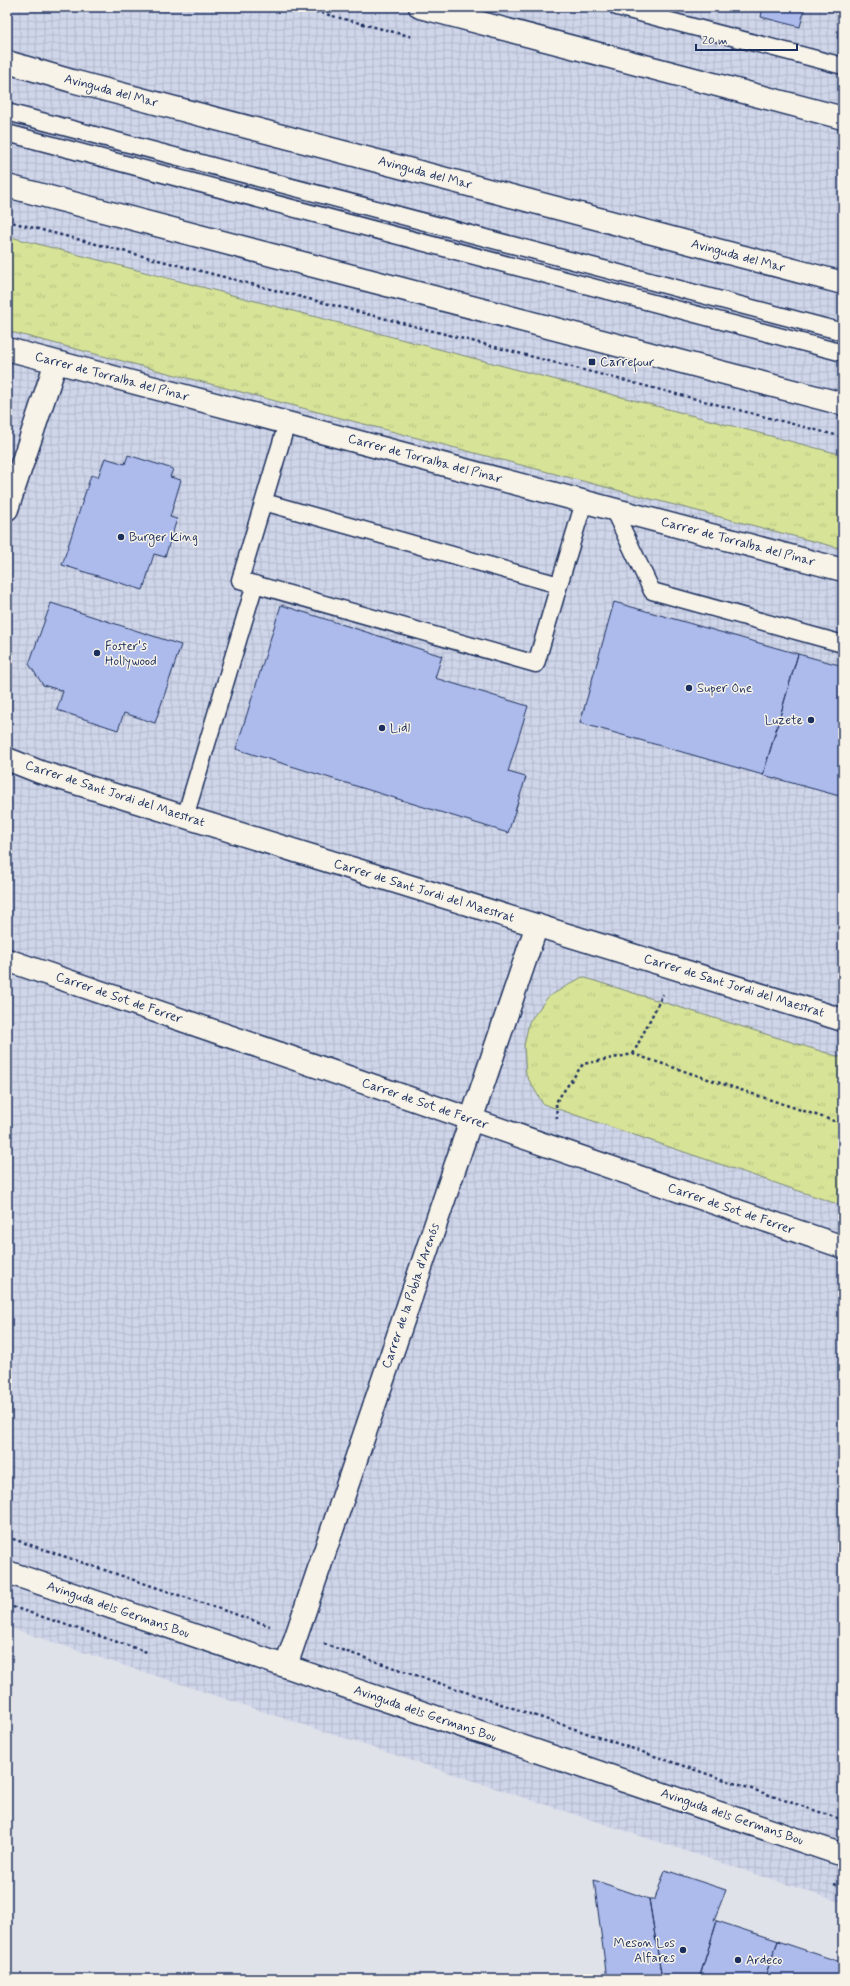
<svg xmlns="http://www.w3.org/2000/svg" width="850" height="1986" viewBox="0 0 850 1986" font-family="Mynerve,sans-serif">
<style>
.industrial{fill:url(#industrial-grid)}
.grass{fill:url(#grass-tufts);stroke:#79897a}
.building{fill:#acbbeb;stroke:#1b2f5e}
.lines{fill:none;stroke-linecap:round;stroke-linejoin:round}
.lane-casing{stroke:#1b2f5e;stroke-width:19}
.street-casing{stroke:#1b2f5e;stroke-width:25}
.secondary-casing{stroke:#1b2f5e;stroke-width:25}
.path{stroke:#1b2f5e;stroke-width:2.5;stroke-dasharray:3 3;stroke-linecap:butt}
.lane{stroke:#f7f3e8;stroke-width:16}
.street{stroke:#f7f3e8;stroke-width:22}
.secondary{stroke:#f7f3e8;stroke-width:22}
.poi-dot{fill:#1b2f5e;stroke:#f7f3e8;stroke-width:1.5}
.labels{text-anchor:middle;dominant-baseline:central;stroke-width:3;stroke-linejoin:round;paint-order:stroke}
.street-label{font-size:13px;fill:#1b2f5e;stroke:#f7f3e8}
.poi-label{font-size:13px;fill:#1b2f5e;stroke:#f7f3e8;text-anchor:start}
</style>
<defs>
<pattern id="industrial-grid" width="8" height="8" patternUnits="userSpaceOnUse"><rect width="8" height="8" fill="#d0d6ea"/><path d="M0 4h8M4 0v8" fill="none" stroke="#b2b8cb"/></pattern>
<pattern id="grass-tufts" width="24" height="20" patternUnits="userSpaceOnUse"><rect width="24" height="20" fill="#d7e396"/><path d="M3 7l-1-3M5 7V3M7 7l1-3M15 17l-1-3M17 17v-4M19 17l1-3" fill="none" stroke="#b8c384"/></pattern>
</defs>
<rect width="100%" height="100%" fill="#e0e2e9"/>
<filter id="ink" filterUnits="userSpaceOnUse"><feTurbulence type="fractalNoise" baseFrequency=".025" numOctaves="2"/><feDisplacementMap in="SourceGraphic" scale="8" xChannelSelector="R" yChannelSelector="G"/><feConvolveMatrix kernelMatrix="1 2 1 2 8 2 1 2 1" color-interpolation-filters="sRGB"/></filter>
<g filter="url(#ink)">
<!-- industrial -->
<path class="industrial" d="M7 7H843V1903L7 1627Z"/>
<!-- grass -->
<path class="grass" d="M7 236 843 455V549L7 331Z
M582 977 843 1058V1206L543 1104 526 1075 524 1046 529 1022 548 997Z"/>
<!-- building -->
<path class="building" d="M763 7H805L800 27 761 17Z
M843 15V40L837 38Z
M128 455 173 469 170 477 181 480 170 517 177 519 165 557 154 554 143 590 62 565 91 475 98 477 105 458 125 464Z
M614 602 798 654 763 775 580 723Z
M51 603 181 645 155 723 124 713 118 730 57 710 63 691 43 685 29 664Z
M281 605 442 656 435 678 528 706 508 772 526 777 508 833 236 749Z
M798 654 843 666V797L763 775Z
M665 1870 726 1890 714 1920 717 1921 699 1979H662L649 1899H655Z
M594 1880 649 1899 662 1979H607Z
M717 1921 778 1941 764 1979H699Z
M778 1941 843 1963V1979H764Z"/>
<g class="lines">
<defs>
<path id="lane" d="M617 7 843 66
M7 112 843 332
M7 133 843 353
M264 502 559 585 536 664 240 580 287 423
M613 509 652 591 843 644
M559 585 584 502
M185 817 255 584"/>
<path id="street" d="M420 7 843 118
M7 349 843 570
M7 509 56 362
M7 759 40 772 843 1020
M7 960 843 1247
M286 1666 537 925"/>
<path id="secondary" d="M7 62 72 81 843 283
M7 186 843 404
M7 1572 843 1855"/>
</defs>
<!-- lane casing -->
<use href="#lane" class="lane-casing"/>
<!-- street casing -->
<use href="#street" class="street-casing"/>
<!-- secondary casing -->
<use href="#secondary" class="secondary-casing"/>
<!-- path -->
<path class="path" d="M298 7 413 37
M836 148 843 150
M7 221 843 437
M633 1054 663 994
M557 1119 556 1102 583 1064 633 1054 843 1124
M7 1537 270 1626
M7 1605 147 1652
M324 1644 843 1820
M834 1884 843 1887"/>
<!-- lane -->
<use href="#lane" class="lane"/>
<!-- street -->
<use href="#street" class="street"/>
<!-- secondary -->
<use href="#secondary" class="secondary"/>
</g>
</g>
<!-- markers -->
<g class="poi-dot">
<rect x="588" y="358" width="8" height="8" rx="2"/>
<circle cx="121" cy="537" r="4"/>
<circle cx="97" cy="653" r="4"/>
<circle cx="689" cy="688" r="4"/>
<circle cx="811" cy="720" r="4"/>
<circle cx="382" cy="728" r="4"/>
<circle cx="683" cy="1950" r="4"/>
<circle cx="738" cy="1960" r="4"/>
</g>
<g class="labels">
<!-- street labels -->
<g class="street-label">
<text transform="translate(111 91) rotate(15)">Avinguda del Mar</text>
<text transform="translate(425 173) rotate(15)">Avinguda del Mar</text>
<text transform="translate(738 256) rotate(15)">Avinguda del Mar</text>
<text transform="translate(112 377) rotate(15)">Carrer de Torralba del Pinar</text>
<text transform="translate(425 459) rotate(15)">Carrer de Torralba del Pinar</text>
<text transform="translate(738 542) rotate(15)">Carrer de Torralba del Pinar</text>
<text transform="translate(115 794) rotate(18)">Carrer de Sant Jordi del Maestrat</text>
<text transform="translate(424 891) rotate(17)">Carrer de Sant Jordi del Maestrat</text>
<text transform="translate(734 986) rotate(17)">Carrer de Sant Jordi del Maestrat</text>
<text transform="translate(119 998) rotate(19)">Carrer de Sot de Ferrer</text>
<text transform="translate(425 1104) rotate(19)">Carrer de Sot de Ferrer</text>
<text transform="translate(731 1209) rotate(19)">Carrer de Sot de Ferrer</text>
<text transform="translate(411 1296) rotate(-71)">Carrer de la Pobla d'Arenós</text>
<text transform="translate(118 1610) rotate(19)">Avinguda dels Germans Bou</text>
<text transform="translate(425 1714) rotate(19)">Avinguda dels Germans Bou</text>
<text transform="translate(732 1817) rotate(19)">Avinguda dels Germans Bou</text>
</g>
<!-- poi labels -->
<g class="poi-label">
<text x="600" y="362">Carrefour</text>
<text x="129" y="537">Burger King</text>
<text x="105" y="646">Foster's<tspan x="105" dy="15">Hollywood</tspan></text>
<text x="697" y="688">Super One</text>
<text x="803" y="720" text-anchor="end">Luzete</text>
<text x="390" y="728">Lidl</text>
<text x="675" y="1943" text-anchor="end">Meson Los<tspan x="675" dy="15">Alfares</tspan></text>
<text x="746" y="1960">Ardeco</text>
</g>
</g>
<!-- margin -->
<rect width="850" height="1986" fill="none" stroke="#f7f3e8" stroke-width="24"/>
<rect x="12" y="12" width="826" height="1962" fill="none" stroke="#1b2f5e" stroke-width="1.5" filter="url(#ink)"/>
<!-- scale -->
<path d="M696 44v6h101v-6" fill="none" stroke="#1b2f5e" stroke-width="2"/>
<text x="702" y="44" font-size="12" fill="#1b2f5e" stroke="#f7f3e8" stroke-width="3" paint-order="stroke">20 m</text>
</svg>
